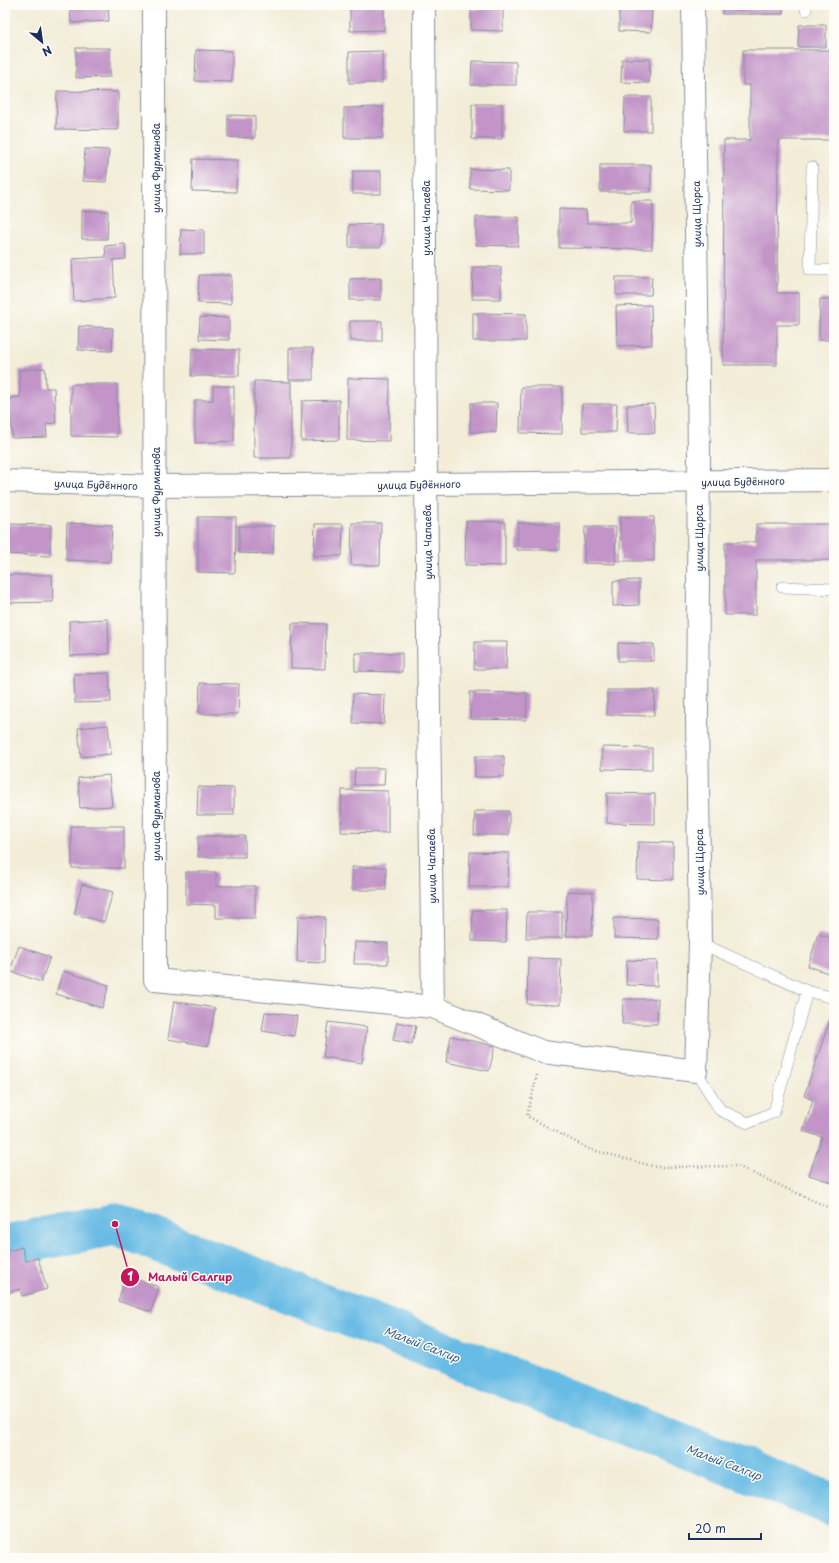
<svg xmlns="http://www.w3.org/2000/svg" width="839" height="1563" viewBox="0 0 839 1563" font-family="'Playpen Sans',sans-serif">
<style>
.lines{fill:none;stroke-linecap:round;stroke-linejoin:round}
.river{stroke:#68bbe4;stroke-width:43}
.building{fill:#c294c8}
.service-casing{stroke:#878e9b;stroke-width:12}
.minor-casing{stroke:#878e9b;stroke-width:24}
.tertiary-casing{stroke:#878e9b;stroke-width:24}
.path{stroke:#878e9b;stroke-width:2.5;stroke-dasharray:1 3;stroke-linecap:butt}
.service{stroke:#fff;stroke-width:11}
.minor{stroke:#fff;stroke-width:22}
.tertiary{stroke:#fff;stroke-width:22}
.labels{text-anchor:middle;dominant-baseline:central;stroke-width:3;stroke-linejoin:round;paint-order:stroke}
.street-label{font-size:10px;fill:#1b2f5e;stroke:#fdfcf7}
.water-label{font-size:11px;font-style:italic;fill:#325986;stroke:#fdfcf7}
.leader{fill:none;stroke:#c2185b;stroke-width:1.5}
.callout-dot{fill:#c2185b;stroke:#fdfcf7;stroke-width:1.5}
.mark-label{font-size:12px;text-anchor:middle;font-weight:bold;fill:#fff}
.callout-label{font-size:11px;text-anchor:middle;font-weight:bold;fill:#c2185b;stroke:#fdfcf7;stroke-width:3;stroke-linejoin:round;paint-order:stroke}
</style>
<rect width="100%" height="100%" fill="#fdfcf7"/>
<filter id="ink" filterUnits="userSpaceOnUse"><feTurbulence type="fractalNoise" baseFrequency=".025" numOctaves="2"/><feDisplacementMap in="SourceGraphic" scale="8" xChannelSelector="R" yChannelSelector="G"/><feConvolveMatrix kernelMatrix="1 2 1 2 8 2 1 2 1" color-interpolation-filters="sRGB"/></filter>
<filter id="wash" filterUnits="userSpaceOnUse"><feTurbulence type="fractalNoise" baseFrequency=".012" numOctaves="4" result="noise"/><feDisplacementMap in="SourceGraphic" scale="16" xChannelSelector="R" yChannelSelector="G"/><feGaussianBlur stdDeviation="0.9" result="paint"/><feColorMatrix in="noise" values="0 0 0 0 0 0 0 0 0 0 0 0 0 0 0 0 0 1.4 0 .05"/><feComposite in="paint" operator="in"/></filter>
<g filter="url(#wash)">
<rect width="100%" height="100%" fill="#f3edd8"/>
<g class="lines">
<!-- river -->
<path class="river" d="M5 1246 115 1224 834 1505"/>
</g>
<g id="blocks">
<!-- building -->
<path class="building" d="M70 5H108L109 21 71 23Z
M384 5V30L350 31V6Z
M619 5H652L651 32 619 31Z
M722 5H783V14H722Z
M471 9 503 10V31L471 30Z
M799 25H826V47H798Z
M76 48H110V77L76 78Z
M196 50 232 51V82L195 81Z
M743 50H834V140H778L777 293H799V325H777V365H723L724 140H750V85H743Z
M382 51V83H349V52Z
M622 59H650L649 83 621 82Z
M472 61 516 62V85H471Z
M57 91 118 92V130L56 129Z
M625 97H651V131H624Z
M472 104H502V139H472Z
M383 107V138H344V108Z
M228 115 255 116V138L228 137Z
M85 149 109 150 106 182 83 181Z
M193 159 237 160 236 192 192 191Z
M600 165H651V192H600Z
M470 169 509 170V190L470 189Z
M353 171H381V194H353Z
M631 201H653L652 249 559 248V209L586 210 587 223H631Z
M82 211H108L107 239H82Z
M476 217H519L518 246 476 245Z
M381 224V247H349V225Z
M181 229 204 230V254H180Z
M125 244 126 259 113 260 115 298 74 301 72 259 106 257 105 246Z
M473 267H501V299H472Z
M199 275H231V304L198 303Z
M616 277H652L651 295H616Z
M381 278V300H350V279Z
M820 299H834V340H819Z
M651 305 652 345 617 346 616 306Z
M473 313 526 314V341H473Z
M200 317 229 318V340L199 339Z
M350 321H382V341H350Z
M79 326 113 328 112 351 78 350Z
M289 348H313V380H289Z
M192 349 239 350V376H191Z
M45 368 46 388H54L56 423 46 424 47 437 12 438 10 398 20 397 19 370Z
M348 378 390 379 389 441 347 440Z
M254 381 291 382V458H254Z
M71 384H117V437L71 436Z
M213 386H234V441L195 443V400H213Z
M521 387H562V434L520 433Z
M339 400V440L301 441 302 401Z
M471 403H497L496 432H470Z
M582 404H617L616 432H582Z
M654 404 655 433H628L627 405Z
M198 517H236L235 573 198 572Z
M620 517H654V561H620Z
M466 521 505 522V566L465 565Z
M67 523 112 525 110 562 66 560Z
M352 523H381L380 565H351Z
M518 523H560V550H517Z
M6 524 51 525 50 556 5 554Z
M315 524H343L342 556H314Z
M756 524H834V560H756V615H725V542H756Z
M239 526H274L273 554 239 553Z
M585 527H616L615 564 584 563Z
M5 575H52L53 602 5 603Z
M639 580V605L613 606V581Z
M108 619 109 654 70 656 69 621Z
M292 623 326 624 325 669 291 668Z
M475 642H507L506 669H474Z
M618 643 654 644V661H618Z
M355 653H402V672L355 671Z
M109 673 111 702 75 703 74 674Z
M200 683 239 684 238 714H199Z
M607 690H655L654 716 607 715Z
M470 692 527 693 526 720 470 719Z
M353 694 385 695 384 724 353 723Z
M108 725 111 754 81 757 78 728Z
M602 747 652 748V770L602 769Z
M475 756H504V777H475Z
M355 768H385L384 785H354Z
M109 775 112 806 80 808 78 778Z
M198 787 234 788V815H197Z
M342 790 388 791V833L341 832Z
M607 793 655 794V824L607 823Z
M475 811H509V835H474Z
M71 826H124V868H72Z
M198 836H245V857H198Z
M638 842 673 843V880L637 879Z
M470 852 509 853 508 887H469Z
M352 867H386V890H352Z
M186 872H216V886H255V918H216V905L186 904Z
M82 884 113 892 104 922 74 914Z
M567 891 593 892 592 936H566Z
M473 910H507L506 942 472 941Z
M527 912H562V938H526Z
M298 916 325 917 324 963 297 962Z
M614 918 658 919V939L614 938Z
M818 934 834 939V975L808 966Z
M355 942 388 943V964H354Z
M19 946 50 957 41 982 10 971Z
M528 958 561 959 560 1005 527 1004Z
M627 960 657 961V986L626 985Z
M63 971 109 985 102 1008 56 994Z
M623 999H658L657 1024H622Z
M174 1001 215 1008 208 1046 168 1039Z
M265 1012 297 1016 294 1036 262 1031Z
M831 1017 834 1018V1183L809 1175 822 1137 803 1131 813 1100 804 1096Z
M328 1022 367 1027 362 1063 323 1057Z
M397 1022 416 1026 412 1044 393 1040Z
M451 1036 495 1046 489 1071 446 1062Z
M22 1247 26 1261 38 1258 47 1289 22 1296 20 1289 5 1293V1252Z
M126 1276 159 1287 151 1312 118 1301Z"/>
</g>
</g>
<g filter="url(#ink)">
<use href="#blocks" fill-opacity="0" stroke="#878e9b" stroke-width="1"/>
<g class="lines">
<defs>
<path id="service" d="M806 10V5
M812 167 810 270H834
M782 587 834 589
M700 943 807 991 834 998
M696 1071 720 1110 748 1123 774 1112 807 991"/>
<path id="minor" d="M154 5 155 980 433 1007 543 1052 696 1071 700 943 697 717 699 454 693 5
M424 5 426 484 433 1007
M5 481 155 486 426 484"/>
<path id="tertiary" d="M426 484 834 480"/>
</defs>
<!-- service casing -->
<use href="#service" class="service-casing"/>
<!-- minor casing -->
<use href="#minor" class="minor-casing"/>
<!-- tertiary casing -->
<use href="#tertiary" class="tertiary-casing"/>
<!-- path -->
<path class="path" d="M537 1075 527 1116 589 1149 656 1167 737 1166 834 1210"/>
<!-- service -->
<use href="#service" class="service"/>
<!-- minor -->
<use href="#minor" class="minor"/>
<!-- tertiary -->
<use href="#tertiary" class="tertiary"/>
</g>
</g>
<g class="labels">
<!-- street labels -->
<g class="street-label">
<text transform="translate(155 168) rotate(-90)">улица Фурманова</text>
<text transform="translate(696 214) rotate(-91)">улица Щорса</text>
<text transform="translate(425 218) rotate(-90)">улица Чапаева</text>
<text transform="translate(743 481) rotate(-1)">улица Будённого</text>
<text transform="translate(96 484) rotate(2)">улица Будённого</text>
<text transform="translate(419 484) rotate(-1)">улица Будённого</text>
<text transform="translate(155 492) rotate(-90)">улица Фурманова</text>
<text transform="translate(698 538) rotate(-90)">улица Щорса</text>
<text transform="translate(427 542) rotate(-91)">улица Чапаева</text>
<text transform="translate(155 816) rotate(-90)">улица Фурманова</text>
<text transform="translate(699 862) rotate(-91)">улица Щорса</text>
<text transform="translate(431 866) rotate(-91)">улица Чапаева</text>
</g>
<!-- water labels -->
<g class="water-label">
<text transform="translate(422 1344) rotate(21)">Малый Салгир</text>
<text transform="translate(724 1462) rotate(21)">Малый Салгир</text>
</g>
</g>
<!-- callouts -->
<path class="leader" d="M115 1224L130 1277"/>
<g class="callout-dot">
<circle cx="115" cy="1224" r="4"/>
<circle cx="130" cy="1277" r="10"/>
</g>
<g class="mark-label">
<text x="130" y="1281">1</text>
</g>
<g class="callout-label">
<text x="190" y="1281">Малый Салгир</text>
</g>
<!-- margin -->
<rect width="839" height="1563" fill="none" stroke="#fdfcf7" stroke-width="20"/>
<!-- north arrow -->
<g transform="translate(42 42) rotate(151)" stroke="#fdfcf7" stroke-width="3" paint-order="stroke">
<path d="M0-3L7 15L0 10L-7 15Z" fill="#1b2f5e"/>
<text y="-6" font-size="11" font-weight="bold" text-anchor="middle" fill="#1b2f5e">N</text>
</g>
<!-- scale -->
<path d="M689 1533v6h72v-6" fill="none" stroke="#1b2f5e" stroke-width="2"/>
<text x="695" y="1533" font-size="12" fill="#1b2f5e" stroke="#fdfcf7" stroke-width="3" paint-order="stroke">20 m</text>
</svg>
